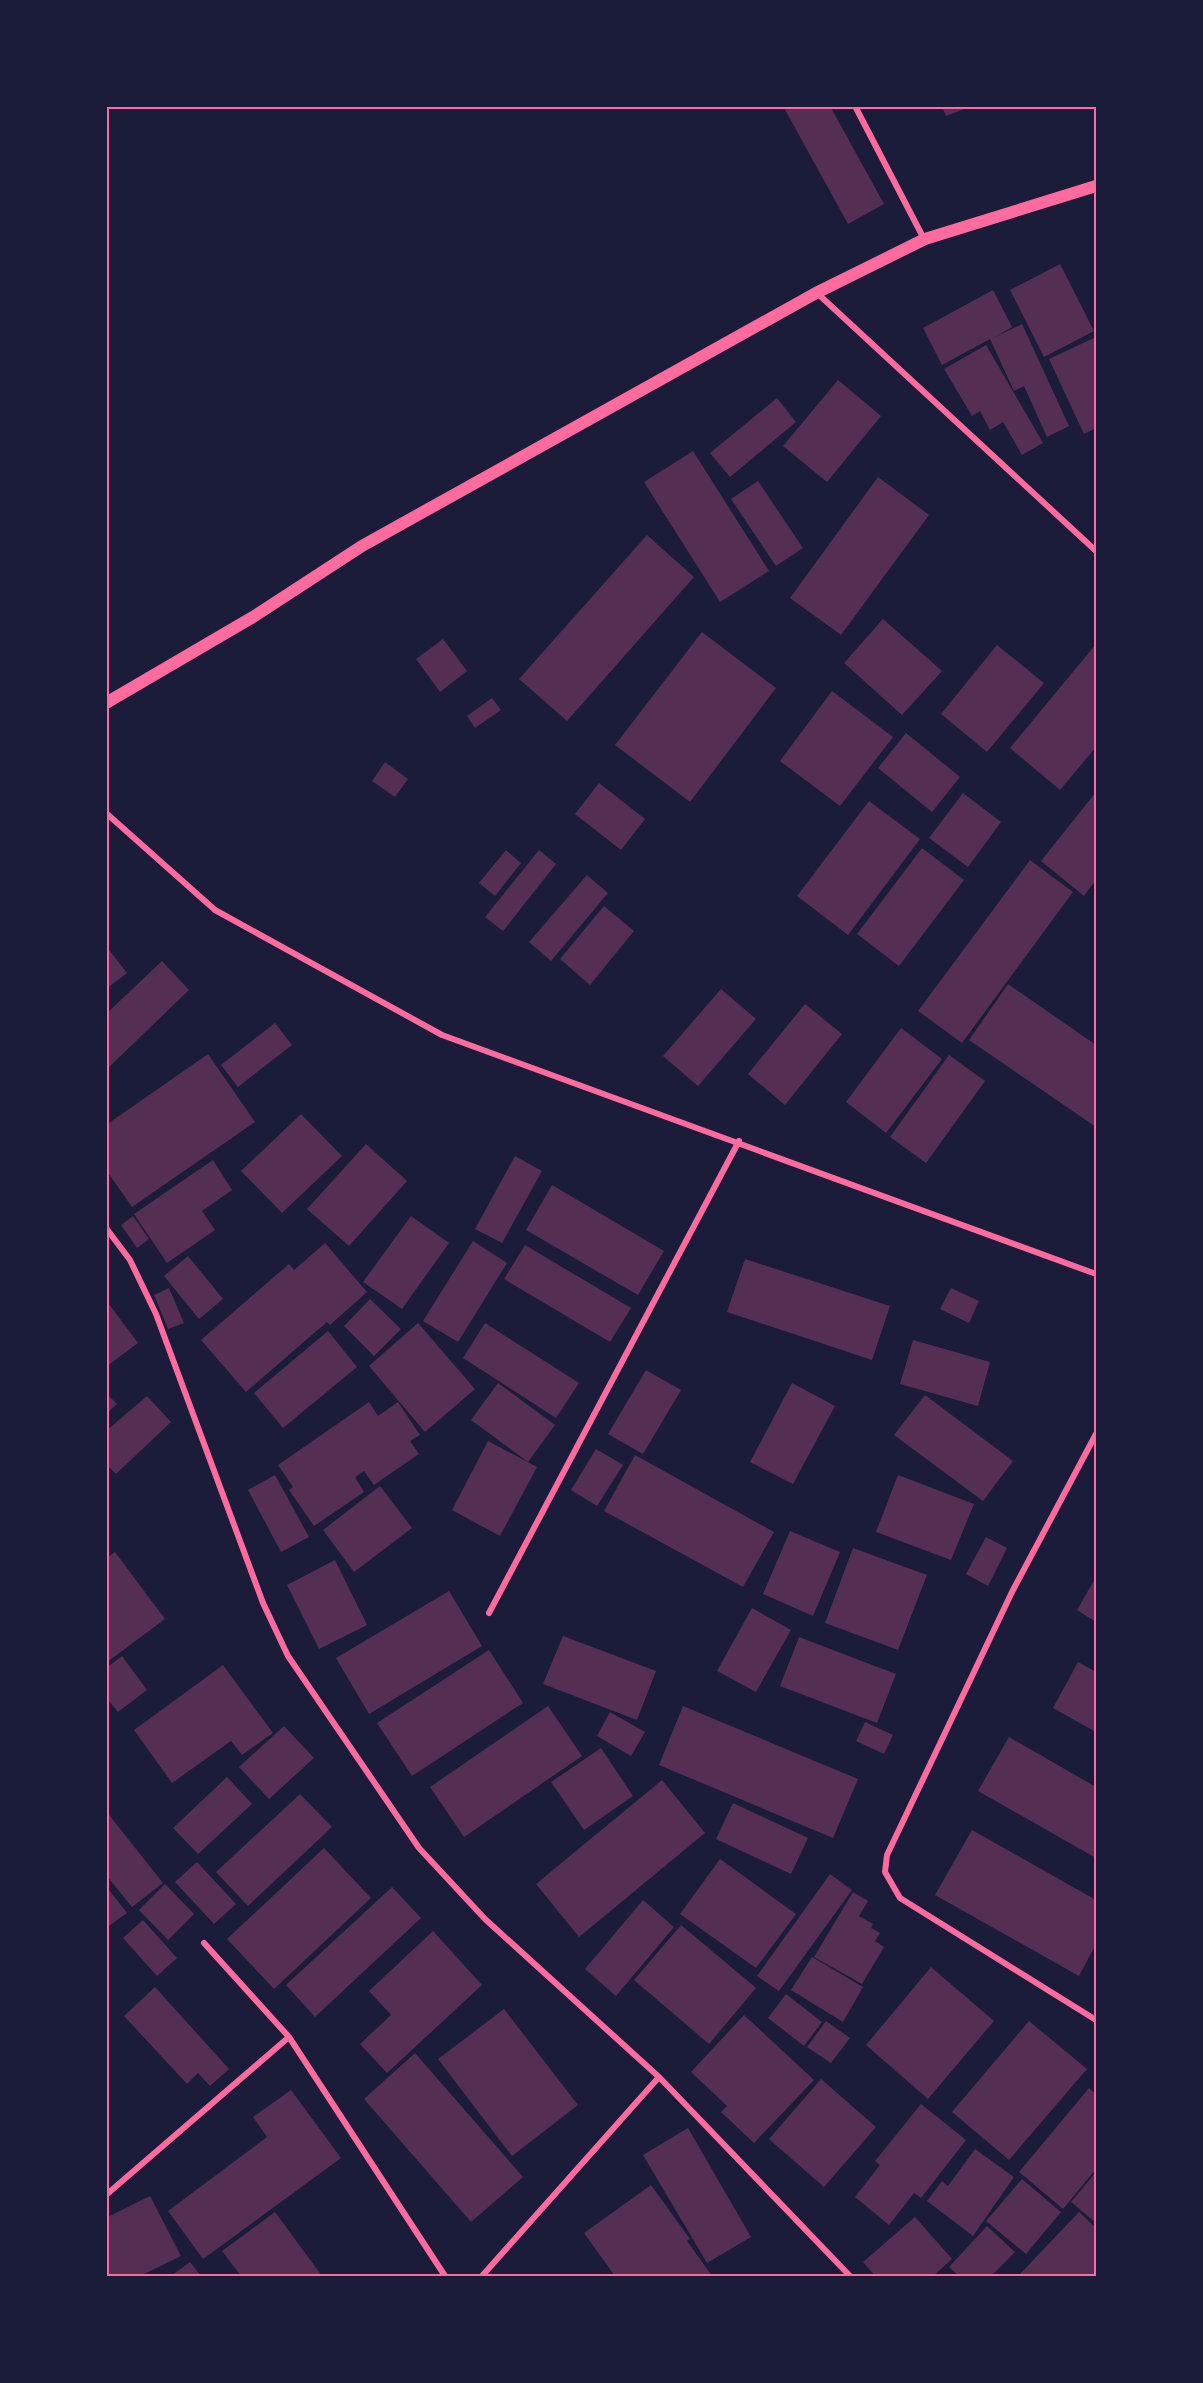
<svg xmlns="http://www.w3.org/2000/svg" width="1203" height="2383" viewBox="0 0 1203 2383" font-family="'Titillium Web',sans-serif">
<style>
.building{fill:#542f53}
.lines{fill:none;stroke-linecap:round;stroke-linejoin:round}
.minor{stroke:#ff6b9d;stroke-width:6}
.secondary{stroke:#ff6b9d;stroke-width:12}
.neatline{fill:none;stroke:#ff6b9d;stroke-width:2}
</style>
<rect width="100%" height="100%" fill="#1b1b3a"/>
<!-- building -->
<path class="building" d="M783 106H830L884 204 848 224Z
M942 106H970V107L946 116Z
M1060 264 1094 331 1044 357 1010 290Z
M993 290 1012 327 995 337 1022 324 1069 426 1047 437 1024 386 1014 391 990 339 942 365 923 328Z
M1096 337V428L1084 434 1049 359Z
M986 345 1043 443 1022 455 1003 422 990 430 980 411 972 416 944 369Z
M838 380 881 416 827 482 783 446Z
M777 398 796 422 730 477 710 453Z
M693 451 769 571 720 602 644 482Z
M878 477 929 515 841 635 790 598Z
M758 481 803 548 776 566 731 499Z
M647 535 694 577 567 721 519 679Z
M883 619 942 671 902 715 844 663Z
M702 632 776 688 690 802 615 745Z
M443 639 467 671 440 692 416 659Z
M1096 644V747L1060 790 1010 748Z
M997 645 1044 683 987 752 941 714Z
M832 691 893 737 840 806 780 761Z
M492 698 501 710 475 728 467 716Z
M906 733 960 777 932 812 878 768Z
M385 762 408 779 395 797 372 781Z
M599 783 645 819 621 850 575 814Z
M1096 792V880L1084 896 1041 861Z
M963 793 1001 822 968 867 929 838Z
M869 801 920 839 848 935 797 896Z
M922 848 964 880 899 966 857 934Z
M506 850 521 863 495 896 479 883Z
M539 850 556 864 503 931 485 917Z
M1030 860 1073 892 962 1043 918 1011Z
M587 875 608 893 551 961 529 942Z
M604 906 634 931 590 985 560 959Z
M106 946 127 973 106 989Z
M162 961 189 990 106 1070V1014Z
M1008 984 1096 1045V1127L969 1040Z
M721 989 756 1019 698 1086 663 1056Z
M805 1004 842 1034 785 1105 748 1074Z
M275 1023 292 1045 238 1087 221 1065Z
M901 1028 942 1059 886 1133 846 1102Z
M208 1054 255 1122 132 1207 106 1170V1125Z
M949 1055 985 1081 926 1163 890 1137Z
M301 1114 342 1156 282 1213 241 1171Z
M366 1144 407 1181 349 1246 307 1209Z
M515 1156 542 1171 502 1243 475 1229Z
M213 1160 232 1190 202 1211 215 1230 167 1263 134 1214Z
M552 1185 664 1251 638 1295 526 1230Z
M133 1216 149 1239 137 1248 121 1225Z
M411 1216 449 1243 402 1309 363 1282Z
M473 1241 507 1263 458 1342 423 1321Z
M325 1243 367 1292 330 1325 327 1322 246 1392 201 1340 289 1264 294 1270Z
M525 1245 631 1308 610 1342 504 1279Z
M188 1256 223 1299 199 1319 164 1276Z
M745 1259 890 1306 872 1360 727 1312Z
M169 1288 184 1323 168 1329 154 1295Z
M951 1288 979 1301 969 1323 940 1309Z
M370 1299 401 1329 374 1356 344 1326Z
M106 1300 138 1343 106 1367Z
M418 1323 475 1389 425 1432 369 1366Z
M485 1323 579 1383 556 1418 463 1358Z
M328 1331 357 1367 283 1428 254 1393Z
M913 1340 990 1362 978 1406 900 1384Z
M646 1370 681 1390 643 1454 608 1434Z
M498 1383 555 1425 528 1462 471 1420Z
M792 1383 835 1406 793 1484 750 1462Z
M106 1393 117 1404 106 1414Z
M925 1395 1013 1461 983 1501 894 1435Z
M147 1396 171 1422 116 1474 106 1464V1431Z
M369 1402 378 1416 398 1402 420 1435 410 1441 419 1454 374 1485 364 1471 355 1477 364 1492 314 1526 289 1490 293 1487 278 1465Z
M488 1441 537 1467 500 1536 452 1510Z
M596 1449 623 1465 597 1506 571 1490Z
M635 1455 774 1532 743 1587 604 1511Z
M275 1475 309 1537 281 1552 248 1490Z
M898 1475 974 1504 951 1560 876 1532Z
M380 1486 412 1528 354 1572 323 1530Z
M790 1531 840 1552 813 1616 763 1594Z
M986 1537 1007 1548 988 1586 966 1574Z
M853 1548 927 1575 898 1650 825 1623Z
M115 1552 165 1619 106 1663V1558Z
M335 1560 367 1625 319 1649 287 1585Z
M1096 1577V1622L1077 1610Z
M449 1591 482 1646 369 1714 336 1658Z
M752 1608 791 1630 756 1692 717 1671Z
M563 1636 656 1671 637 1720 543 1684Z
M799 1637 896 1674 877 1723 780 1686Z
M489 1650 523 1703 412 1776 377 1723Z
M122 1656 147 1690 118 1712 106 1697V1668Z
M1078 1662 1096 1672V1732L1053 1708Z
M223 1665 273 1733 242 1755 231 1741 172 1783 134 1730Z
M548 1706 582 1756 464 1837 430 1787Z
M683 1706 858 1779 833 1838 659 1765Z
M610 1712 645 1732 631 1756 597 1736Z
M865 1722 893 1735 884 1754 856 1741Z
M284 1726 314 1758 269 1799 239 1767Z
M1009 1737 1096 1787V1858L978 1791Z
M601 1748 633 1796 584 1830 551 1782Z
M227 1777 252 1804 198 1854 173 1828Z
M662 1780 705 1833 579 1937 536 1884Z
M300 1794 332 1827 248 1906 216 1872Z
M733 1803 808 1838 791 1874 716 1839Z
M106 1811 163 1883 132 1907 106 1875Z
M972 1830 1096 1900V1944L1079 1976 935 1895Z
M324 1848 371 1898 274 1989 227 1939Z
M720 1859 796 1914 756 1968 680 1914Z
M197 1862 236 1904 214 1924 175 1882Z
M830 1874 852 1890 779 1991 757 1976Z
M165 1884 194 1914 168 1940 139 1910Z
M106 1886 127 1913 106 1928Z
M392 1887 421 1918 315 2017 286 1985Z
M853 1892 868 1901 859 1916 873 1924 871 1928 880 1933 875 1941 884 1947 862 1984 814 1957Z
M643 1900 674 1927 616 1996 585 1969Z
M143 1920 177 1958 157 1976 123 1938Z
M681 1925 756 1988 709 2044 634 1980Z
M433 1931 482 1985 387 2073 360 2044 391 2015 369 1991Z
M812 1957 863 1987 843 2022 791 1990Z
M931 1967 994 2021 928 2099 866 2045Z
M155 1987 229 2069 210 2086 198 2073 187 2084 124 2016Z
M786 1994 822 2022 804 2046 768 2018Z
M504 2009 578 2105 512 2156 438 2059Z
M744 2015 814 2080 754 2143 721 2112 727 2106 691 2072Z
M826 2021 850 2038 831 2063 807 2047Z
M1029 2021 1087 2069 1009 2160 952 2112Z
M415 2053 523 2177 471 2222 364 2099Z
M821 2079 876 2127 824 2187 769 2139Z
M1089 2088 1096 2094V2169L1063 2209 1019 2172Z
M291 2090 341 2158 203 2259 168 2211 267 2137 253 2117Z
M921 2104 966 2140 921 2198 914 2193 889 2225 855 2197 880 2165 875 2161Z
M688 2128 751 2237 707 2263 643 2155Z
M975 2149 1014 2177 973 2236 927 2201 942 2181 948 2186Z
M1096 2172V2223L1071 2202Z
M1022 2179 1061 2212 1026 2254 986 2221Z
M651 2185 690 2239 687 2241 712 2276H615L584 2233Z
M150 2196 181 2256 140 2276H106V2218Z
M275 2212 322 2276H241L222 2251Z
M1079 2212 1096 2228V2276H1018Z
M915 2217 952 2259 933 2276H875L863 2262Z
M987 2226 1015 2252 991 2276H959L949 2267Z
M190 2262 201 2276H171Z"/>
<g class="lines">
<!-- minor -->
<path class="minor" d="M855 106 924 239
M817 293 1096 551
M106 813 215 910 442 1035 1096 1274
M106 1228 130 1260 156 1314 263 1603 288 1656 419 1848 485 1919 659 2077 850 2276
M1096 1434 1012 1592 887 1855 885 1872 900 1898 1096 2020
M489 1613 739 1141
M204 1943 289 2037 445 2276
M106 2195 289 2037
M482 2276 659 2077"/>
<!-- secondary -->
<path class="secondary" d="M106 703 253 617 362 546 816 293 925 239 1096 186"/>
</g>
<!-- border -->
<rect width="1203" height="2383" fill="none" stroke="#1b1b3a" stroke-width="216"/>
<rect x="108" y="108" width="987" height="2167" class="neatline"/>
</svg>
